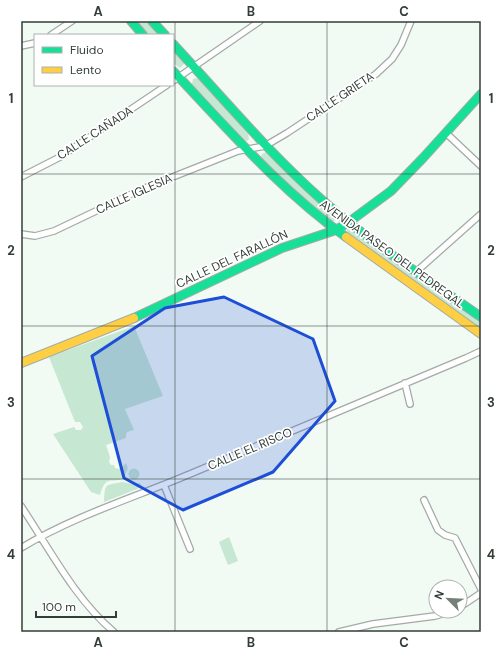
<svg xmlns="http://www.w3.org/2000/svg" width="502" height="653" viewBox="0 0 502 653" font-family="'DM Sans',sans-serif">
<style>
.green{fill:#c6e7d1}
.lines{fill:none;stroke-linecap:round;stroke-linejoin:round}
.street-casing{stroke:#a3aba6;stroke-width:8}
.fast-casing{stroke:#a3aba6;stroke-width:10}
.slow-casing{stroke:#a3aba6;stroke-width:10}
.street{stroke:#fdfefd;stroke-width:5.5}
.fast{stroke:#16e098;stroke-width:8}
.slow{stroke:#ffcf43;stroke-width:8}
.marked{fill:#1d4ed8;fill-opacity:0.2;stroke:#1d4ed8;stroke-width:3;stroke-linejoin:round}
.grid{fill:none;stroke:#333e37;stroke-width:1;stroke-opacity:0.55}
.labels{text-anchor:middle;dominant-baseline:central;stroke-width:3.5;stroke-linejoin:round;paint-order:stroke}
.street-label{font-size:12px;fill:#333e37;stroke:#fff}
.neatline{fill:none;stroke:#333e37;stroke-width:1.5}
.grid-label{font-size:13px;text-anchor:middle;font-weight:bold;fill:#333e37}
</style>
<rect width="100%" height="100%" fill="#f2faf4"/>
<!-- green -->
<path class="green" d="M136 21H148L161 35H148Z
M173 49 185 63 180 68 173 63Z
M196 78 199 79 248 134 249 139 247 141 244 140 196 89 192 84 193 79Z
M266 152 334 214 336 217 334 221H330L297 193 263 160 261 157 262 154Z
M348 227 355 230 481 322V331L346 233Z
M134 326 163 396 125 409 134 430 127 432 126 435V438L106 445 110 457 109 462 111 465H114L115 468 118 469 123 466 126 463 128 468 123 479C109 483 106 475 100 495L91 492 53 434 74 427 76 430H81L83 427 80 422H75L49 357Z
M128.5 474a5.5 5.5 0 1 1 11 0a5.5 5.5 0 1 1-11 0Z
M122 482 133 484 140 483 142 487 104 502C105 482 105 486 122 482Z
M229 537 238 561 228 565 219 542Z"/>
<g class="lines">
<defs>
<path id="street" d="M51 35 72 21
M21 46 35 43
M173 81 260 21
M446 133 481 166
M21 177 60 157 167 85
M21 234 35 236 54 231 140 190 238 151 265 146 287 133 376 74 392 59 401 45 411 21
M417 271 481 214
M405 383 410 404
M164 485 190 549
M424 500 438 530 445 535 455 538 481 589
M21 506C49 548 75 599 114 632
M21 548C74 516 133 498 190 474 282 436 374 396 466 358L481 351
M460 607 481 593
M339 632 373 624 435 616 453 611"/>
<path id="fast" d="M131 21 143 35
M152 21 165 35
M173 44C222 97 268 152 322 200 371 243 427 279 481 317
M173 71C228 129 281 191 346 237
M134 318 282 248 336 230 349 222 391 191 423 158 481 94"/>
<path id="slow" d="M346 237 481 334
M21 363 134 318"/>
</defs>
<!-- street casing -->
<use href="#street" class="street-casing"/>
<!-- fast casing -->
<use href="#fast" class="fast-casing"/>
<!-- slow casing -->
<use href="#slow" class="slow-casing"/>
<!-- street -->
<use href="#street" class="street"/>
<!-- fast -->
<use href="#fast" class="fast"/>
<!-- slow -->
<use href="#slow" class="slow"/>
</g>
<!-- marked area -->
<path class="marked" d="M224 297 313 339 335 401 273 472 183 510 124 478 92 356 165 308Z"/>
<!-- grid -->
<path class="grid" d="M175 21V632M327 21V632M21 174H481M21 326H481M21 479H481"/>
<g class="labels">
<!-- street labels -->
<g class="street-label">
<text transform="translate(340 97) rotate(-34)">CALLE GRIETA</text>
<text transform="translate(95 133) rotate(-33)">CALLE CAÑADA</text>
<text transform="translate(134 194) rotate(-24)">CALLE IGLESIA</text>
<text transform="translate(392 254) rotate(36)">AVENIDA PASEO DEL PEDREGAL</text>
<text transform="translate(232 259) rotate(-25)">CALLE DEL FARALLÓN</text>
<text transform="translate(250 449) rotate(-23)">CALLE EL RISCO</text>
</g>
</g>
<!-- border -->
<rect width="502" height="653" fill="none" stroke="#ffffff" stroke-width="44"/>
<!-- legend -->
<rect x="34" y="34" width="140" height="52" fill="#ffffff" stroke="#adb2af"/>
<rect x="42" y="47" width="20" height="6" fill="#16e098" stroke="#adb2af"/>
<text x="70" y="54" font-size="12" fill="#333e37">Fluido</text>
<rect x="42" y="67" width="20" height="6" fill="#ffcf43" stroke="#adb2af"/>
<text x="70" y="74" font-size="12" fill="#333e37">Lento</text>
<!-- north arrow -->
<g transform="translate(448 599) rotate(294)"><circle r="19" fill="#ffffff" stroke="#adb2af"/>
<path d="M0-3L7 15L0 10L-7 15Z" fill="#768079"/>
<text y="-6" font-size="11" font-weight="bold" text-anchor="middle" fill="#333e37">N</text>
</g>
<!-- scale -->
<path d="M36 611v6h80v-6" fill="none" stroke="#333e37" stroke-width="2"/>
<text x="42" y="611" font-size="12" fill="#333e37" stroke="#ffffff" stroke-width="3" paint-order="stroke">100 m</text>
<rect x="22" y="22" width="458" height="609" class="neatline"/>
<g class="grid-label">
<text x="98" y="16">A</text>
<text x="251" y="16">B</text>
<text x="404" y="16">C</text>
<text x="11" y="103">1</text>
<text x="491" y="103">1</text>
<text x="11" y="255">2</text>
<text x="491" y="255">2</text>
<text x="11" y="407">3</text>
<text x="491" y="407">3</text>
<text x="11" y="559">4</text>
<text x="491" y="559">4</text>
<text x="98" y="647">A</text>
<text x="251" y="647">B</text>
<text x="404" y="647">C</text>
</g>
</svg>
